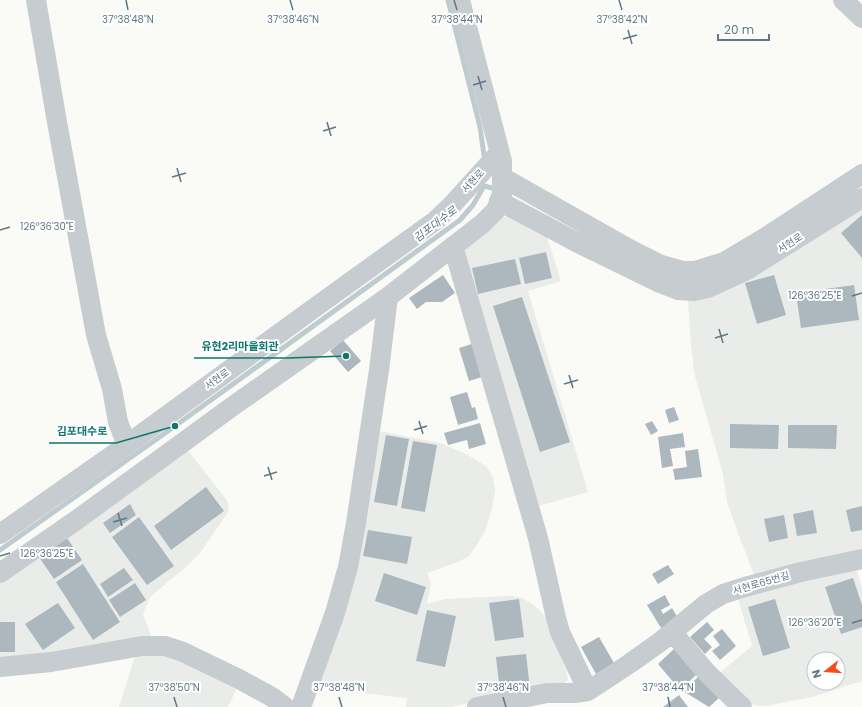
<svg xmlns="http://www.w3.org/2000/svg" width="862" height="707" viewBox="0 0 862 707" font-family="Poppins,'Noto Sans KR',sans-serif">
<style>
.built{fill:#eaecea;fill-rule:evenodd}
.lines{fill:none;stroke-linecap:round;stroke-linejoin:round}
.stream{stroke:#becbcf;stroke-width:5}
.building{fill:#adb7be}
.minor{stroke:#c7ccd0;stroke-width:20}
.ticks{fill:none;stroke:#617686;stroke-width:1.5}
.labels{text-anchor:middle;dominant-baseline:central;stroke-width:4;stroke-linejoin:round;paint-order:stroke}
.street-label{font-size:10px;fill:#617686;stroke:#fff}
.water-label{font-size:11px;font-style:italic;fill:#5d767e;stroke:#fff}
.ticks-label{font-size:10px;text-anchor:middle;fill:#617686;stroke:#fff;stroke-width:4;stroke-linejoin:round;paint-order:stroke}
.leader{fill:none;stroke:#0f766e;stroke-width:1.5}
.callout-dot{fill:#0f766e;stroke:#fff;stroke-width:1.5}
.callout-label{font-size:11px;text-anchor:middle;font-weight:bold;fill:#0f766e;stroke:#fff;stroke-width:4;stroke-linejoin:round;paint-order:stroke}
</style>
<rect width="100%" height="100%" fill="#fafaf7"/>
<!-- built -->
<path class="built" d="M862 208V553L755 577 741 541 727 502 723 474 695 376 691 346 688 300Z
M502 217H510L547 237 561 281 528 291 588 492 535 507 462 252Z
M379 431 440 443 466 454 486 466 493 477 495 490 492 509 485 531 475 548 468 557 455 563 427 573 431 583 427 604 445 599 511 596 522 598 534 605 543 614 550 627 567 673 568 680 560 686 478 701 451 707H406L407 698 336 690 320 683Z
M186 448 226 499 229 506 228 512 200 553 185 568 152 595 146 606 143 614 152 638 0 660V581Z
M856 569 862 588V681L812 697 765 706 754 705 745 701 718 674 752 646 737 595ZM814 659H838V683H814Z
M136 653 174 657 238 686 228 707H119Z"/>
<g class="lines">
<!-- stream -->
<path class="stream" d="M448 0 480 127 484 155
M0 550 175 426 460 220 473 205 484 186 492 188"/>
</g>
<!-- building -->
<path class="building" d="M862 215V258L841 233Z
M546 252 552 278 525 284 519 258Z
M515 259 521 284 478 294 472 268Z
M443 275 455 293 442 302H426L417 309 409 298Z
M774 275 786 315 757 324 745 283Z
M854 285 859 320 801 328 796 293Z
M522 297 570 442 540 452 493 306Z
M343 340 361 361 348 372 330 351Z
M475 343 485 376 469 381 459 348Z
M467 392 472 408 475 407 478 419 458 425 450 397Z
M674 407 679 420 669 423 665 410Z
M652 421 658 431 651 435 645 424Z
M480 423 486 444 469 449 467 440 448 445 444 433Z
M730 424 779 425 778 449 730 448Z
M788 425H837L836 449 788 448Z
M683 433 685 447 670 449 673 466 662 468 658 437Z
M386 435 409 439 397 506 374 502Z
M413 441 437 445 425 512 401 508Z
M698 449 702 477 675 480 673 469 687 467 685 451Z
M206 487 224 511 171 550 154 526Z
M130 504 136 515 110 533 103 523Z
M862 506V530L851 532 846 510Z
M813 510 817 533 797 536 793 514Z
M784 515 788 538 769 542 764 519Z
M139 517 174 566 147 585 112 537Z
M368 530 412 537 407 564 363 556Z
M67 538 82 560 54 579 39 557Z
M83 564 120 622 93 640 56 582Z
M668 565 674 574 658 584 652 574Z
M124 568 133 580 108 597 100 584Z
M384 573 426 587 417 615 375 601Z
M853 578 862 605V627L841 634 825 587Z
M135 583 146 600 120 617 109 600Z
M665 595 670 605 661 610 663 614 672 608 678 618 661 628 647 605Z
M519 599 524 637 495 641 489 603Z
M775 599 790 648 763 656 748 607Z
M58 603 75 628 43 650 25 624Z
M427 610 456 616 445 667 416 661Z
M0 622H15V652H0Z
M707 622 714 630 704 639 712 647 705 654 690 637Z
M722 629 736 646 720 660 712 651 720 645 713 636Z
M599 637 614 663 596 674 581 647Z
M674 649 697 674 680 690 658 664Z
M526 654 530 689 500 692 496 657Z
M699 676 719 698 709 707 683 691Z
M679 695 688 707H663Z"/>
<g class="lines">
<!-- minor -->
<path class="minor" d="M36 0 57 122 96 335 112 389 118 422 127 445
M843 0 862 18
M502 177 631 250 661 265 683 271H695L724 262 766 237 862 174
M499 201 578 243 660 283 678 290 694 291 708 288 745 271 862 198
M453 246 538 538 556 618 560 632 588 691
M0 534 117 452 317 306 435 221 452 205 499 153
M0 573 78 519 233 406 388 297
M672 632 708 674 742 707
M0 667 51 662 142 646H165L183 652 239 679 272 697 285 707
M301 707 335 613 348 567 356 523 379 370 388 297 482 224 496 210 502 194V161L460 0
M477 707 547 693H574L588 691 629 664 660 642 706 604 723 594 745 587 801 572 862 559"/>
</g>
<!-- ticks -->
<path class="ticks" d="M126 0 128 10M290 0 293 10M454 0 457 10M619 0 622 10M628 30 632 44M623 39 637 35M478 76 482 90M473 85 486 81M327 122 331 136M323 131 336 127M177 168 181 182M172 177 186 173M0 230 10 227M852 296 862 293M719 329 723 343M715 338 728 334M569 375 573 388M564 384 578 380M419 421 423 434M414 430 427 426M268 467 272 480M264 476 277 472M118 513 122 526M113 522 127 518M0 556 10 553M852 623 862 620M174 697 177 707M339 697 342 707M503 697 506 707M668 697 670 707"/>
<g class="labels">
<!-- street labels -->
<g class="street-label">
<text transform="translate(473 181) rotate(-48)">서현로</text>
<text transform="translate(790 243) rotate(-32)">서현로</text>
<text transform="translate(217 379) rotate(-36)">서현로</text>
<text transform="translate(761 583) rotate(-16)">서현로65번길</text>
</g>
<!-- water labels -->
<g class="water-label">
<text transform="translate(435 224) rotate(-37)">김포대수로</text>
</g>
</g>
<g class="ticks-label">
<text x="128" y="23">37°38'48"N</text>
<text x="293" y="23">37°38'46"N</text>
<text x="457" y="23">37°38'44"N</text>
<text x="622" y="23">37°38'42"N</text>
<text x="47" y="230">126°36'30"E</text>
<text x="815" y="299">126°36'25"E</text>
<text x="47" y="557">126°36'25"E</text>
<text x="815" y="626">126°36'20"E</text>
<text x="174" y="691">37°38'50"N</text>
<text x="339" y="691">37°38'48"N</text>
<text x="503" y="691">37°38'46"N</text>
<text x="668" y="691">37°38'44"N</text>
</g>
<!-- callouts -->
<path class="leader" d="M346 356L287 358H194M175 426L116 443H49"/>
<g class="callout-dot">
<circle cx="346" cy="356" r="4"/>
<circle cx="175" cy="426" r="4"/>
</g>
<g class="callout-label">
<text x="240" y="350">유현2리마을회관</text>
<text x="82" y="435">김포대수로</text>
</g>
<!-- north arrow -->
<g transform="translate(826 671) rotate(253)"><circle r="19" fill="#ffffff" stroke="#c0c8cf"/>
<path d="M0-3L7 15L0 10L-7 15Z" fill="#f64c1b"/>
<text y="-6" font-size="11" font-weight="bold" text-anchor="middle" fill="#617686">N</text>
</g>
<!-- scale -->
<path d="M718 34v6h51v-6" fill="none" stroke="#617686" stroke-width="2"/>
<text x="724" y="34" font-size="12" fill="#617686" stroke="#ffffff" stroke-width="3" paint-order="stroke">20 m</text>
</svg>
